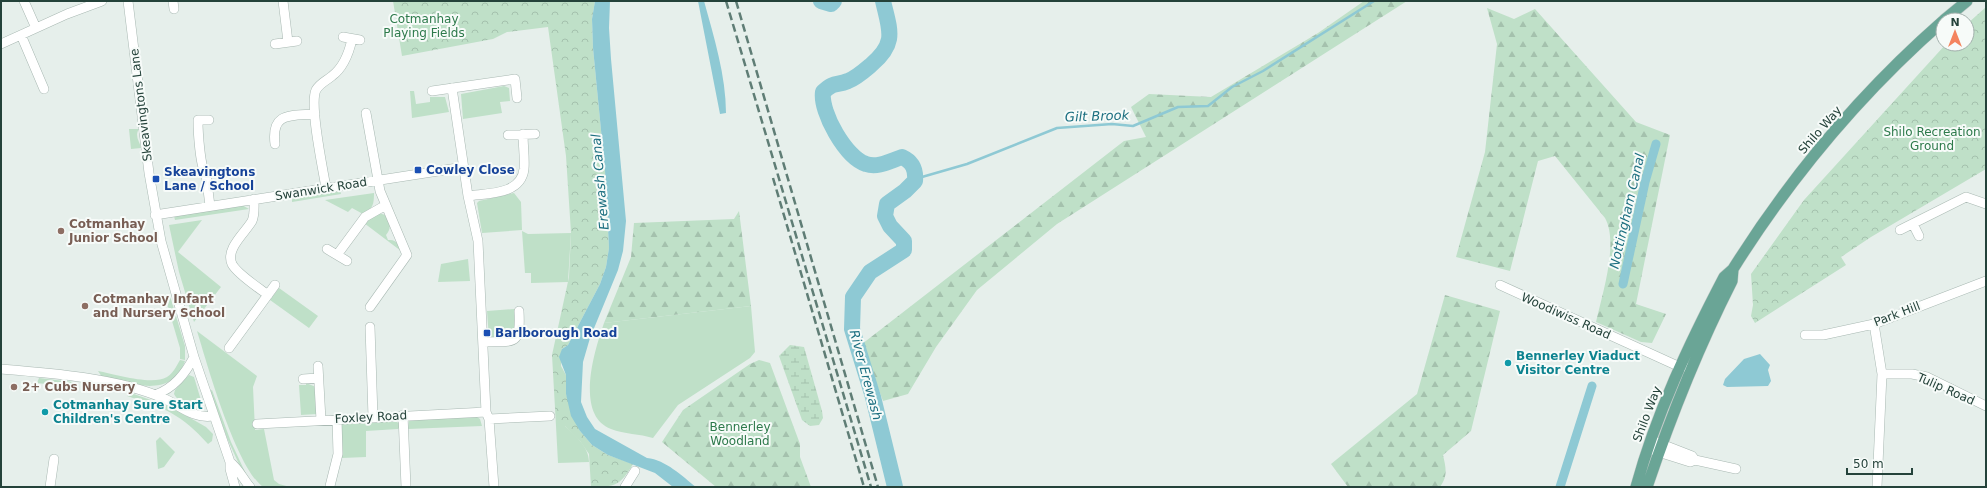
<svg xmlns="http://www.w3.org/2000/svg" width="1987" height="488" viewBox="0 0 1987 488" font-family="'DejaVu Sans',sans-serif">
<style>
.grass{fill:#bfe0c8}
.forest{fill:url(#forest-firs)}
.wetland{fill:url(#wetland-marsh)}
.park{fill:url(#park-crowns)}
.water{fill:#8ec9d4}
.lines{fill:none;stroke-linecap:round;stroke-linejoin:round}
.stream{stroke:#8ec9d4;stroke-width:2.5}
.canal{stroke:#8ec9d4;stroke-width:9}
.river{stroke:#8ec9d4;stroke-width:16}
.minor-casing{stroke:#a8b8b2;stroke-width:10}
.major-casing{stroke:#c2cac8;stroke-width:12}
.minor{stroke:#fff;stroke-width:9}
.major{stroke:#6aa596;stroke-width:11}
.rail{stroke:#5f7d75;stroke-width:2.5;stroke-dasharray:8 4;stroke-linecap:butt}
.transit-dot{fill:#1a4fb4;stroke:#f7fbf9;stroke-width:1.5}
.education-dot{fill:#8d6e63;stroke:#f7fbf9;stroke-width:1.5}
.culture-dot{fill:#0f9aa8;stroke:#f7fbf9;stroke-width:1.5}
.labels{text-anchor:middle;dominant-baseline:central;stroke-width:4;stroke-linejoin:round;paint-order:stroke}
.park-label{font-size:12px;fill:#2d7a4b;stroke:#f7fbf9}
.street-label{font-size:12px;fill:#24423a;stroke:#f7fbf9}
.transit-label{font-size:12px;font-weight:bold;fill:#164399;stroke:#f7fbf9;text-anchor:start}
.education-label{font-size:12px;font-weight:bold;fill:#785e54;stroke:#f7fbf9;text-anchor:start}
.culture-label{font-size:12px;font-weight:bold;fill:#0d838f;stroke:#f7fbf9;text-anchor:start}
.water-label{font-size:13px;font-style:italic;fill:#1c6f80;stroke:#f7fbf9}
</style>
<defs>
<pattern id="forest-firs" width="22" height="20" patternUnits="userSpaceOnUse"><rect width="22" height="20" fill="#bfe0c8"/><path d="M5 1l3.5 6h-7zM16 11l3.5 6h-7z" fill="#a4c1ad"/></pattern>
<pattern id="wetland-marsh" width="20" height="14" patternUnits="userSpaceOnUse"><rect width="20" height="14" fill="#bfe0c8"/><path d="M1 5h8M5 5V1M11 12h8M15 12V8" fill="none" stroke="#a4c1ad"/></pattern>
<pattern id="park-crowns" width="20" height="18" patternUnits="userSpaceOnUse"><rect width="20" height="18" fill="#bfe0c8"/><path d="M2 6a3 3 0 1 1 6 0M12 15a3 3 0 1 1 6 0" fill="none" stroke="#a4c1ad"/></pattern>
</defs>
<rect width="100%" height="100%" fill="#e6efeb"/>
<!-- grass -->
<path class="grass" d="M504 86 509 88 510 101 500 102 502 113 463 119 461 94Z
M410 91H414L416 104 430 102V97H445L449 112 412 118Z
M129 129H139C134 136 140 142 141 148L131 149Z
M340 190 341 194 292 202V198Z
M374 193C374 204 373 209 363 214L352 208 348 212 325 200Z
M514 193 521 202 522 230 482 233 477 203 479 201Z
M242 205 249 209 175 220 174 216Z
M379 213 385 215C390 222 392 228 386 235L388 240C398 239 400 247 405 254L364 223Z
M202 220 178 252 221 287 194 322 179 272 169 225Z
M522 231 528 234 571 233 568 282 531 283V273H525Z
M468 259 470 281 438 282 441 264Z
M279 288 318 316 309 328 270 300Z
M164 294 170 296 185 346V360L180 359V348Z
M751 306 755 352 750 358 678 405 653 438C640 434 624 434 611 429 574 415 595 349 604 323Z
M515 309 516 331 511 337 489 338 487 311Z
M197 331 257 376 253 387 255 430 264 429 274 480 279 484 290 487H263C236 467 208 367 197 331Z
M180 360 185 361C172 400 130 383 102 377L98 371C115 374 152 386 167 377 173 373 176 367 180 360Z
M189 375 194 377 203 407C196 413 177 401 174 394L175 390Z
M39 378 73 382V387L37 383Z
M306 383 316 387 317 414 301 415 299 385H306Z
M212 390 231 442 246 474 244 475 227 438 210 391Z
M128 392 171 407 206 427 213 434 212 441 208 444C181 414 165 408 127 396Z
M477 417 480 419 482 426 408 429 409 420Z
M392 420 399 423 400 427 398 429 366 431V457L342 458 341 424Z
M556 426H565C576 436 589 447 589 462L558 463Z
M160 437 175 452 164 467 158 469 156 441Z"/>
<!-- forest -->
<path class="forest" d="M1364 1H1407L1057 224 977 290 936 347 908 394 883 401 862 344 1124 141 1146 137 1131 107 1149 94 1211 97 1318 33Z
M1487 8 1514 19 1535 9 1636 122 1670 135 1636 304 1666 314 1652 343 1641 342 1596 322C1602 295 1619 243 1605 218L1555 156 1538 161 1510 271 1456 257 1485 152 1497 44Z
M739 211 751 306 604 323 631 257 634 223 734 219Z
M1445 295 1500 311 1471 431 1443 455C1446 468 1448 476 1440 487H1348L1331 464 1417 394Z
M759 360 770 363 800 444V457L811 487H716L662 442 683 410 750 364Z"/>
<!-- wetland -->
<path class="wetland" d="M790 345 804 347 822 411 823 418 819 425 810 426 802 420 779 356Z"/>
<!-- park -->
<path class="park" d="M393 1H595L592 19 593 48 605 171 609 248 606 267 600 284 568 345 562 349 561 366 566 375V394L580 431 592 445 608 455 633 464C620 486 615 487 591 487L589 454 580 441 565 426H556L552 355 569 277 571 233 566 156 548 27 507 32 493 39 402 56Z
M1986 7V169L1871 237 1841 257 1846 265 1755 323 1751 316 1753 305 1751 274 1804 200 1946 44H1967V24Z"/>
<!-- water -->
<path class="water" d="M595 1H610L609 28 611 59 626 221 623 251 618 270 590 338 583 362 581 402 587 417 595 429 647 458C666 460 682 476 696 487H673L655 473 608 455 592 445 580 431 571 416 566 394V375L559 357 562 349 568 345 600 284 606 267 609 248 605 171 593 48 592 19Z
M698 1H704C714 37 726 76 726 113L720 114Z
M1760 354 1770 365 1768 370 1771 381 1768 386 1727 387 1723 385 1725 379 1744 359Z"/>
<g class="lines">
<!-- stream -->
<path class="stream" d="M915 179 967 164 1057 128 1112 124 1133 126 1178 107 1208 106 1232 87 1263 71 1374 1"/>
<!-- canal -->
<path class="canal" d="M1623 284 1645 182 1656 144
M1560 487 1592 386"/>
<!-- river -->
<path class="river" d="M821 1 831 4 834 1
M883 1C890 31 897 43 871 65 864 71 856 78 848 81 836 86 835 81 823 92 820 112 846 158 866 164 878 168 890 161 902 157 913 162 916 170 915 181L905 191 887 204 885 216 890 226 904 241V250L870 272 853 297 852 329 873 397 895 487"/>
<defs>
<path id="minor" d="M24 1 36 28
M128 1 149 173 161 241 194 357 230 462V469L235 487
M173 1 174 9
M283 1 288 42
M21 35 44 89
M343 37 360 40
M1 44 67 14 102 1
M275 44 297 41
M452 88 468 196 478 241 486 412 489 419 494 487
M432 91 515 79 517 98
M366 113 380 191 407 255 370 307
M209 120H198C198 131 200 168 206 174L210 206
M508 135 535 134
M275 144C271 112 290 116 315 114
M326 188C323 169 309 105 316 90 320 83 326 81 332 76 344 67 349 53 352 39
M468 196C488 193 521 195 524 169 525 158 523 145 523 134
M254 199C254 206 255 214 252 221 245 233 225 249 232 264 237 274 259 288 268 295
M155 215 464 167
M1913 224 1919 236
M1900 230 1966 197 1986 204
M327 249 347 261
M337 255 365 217 386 205
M1500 285 1680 367H1686
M1874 324 1882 374 1877 487
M370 327 373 417
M1805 335H1823L1874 324 1986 281
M483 342C514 341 521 347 519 311
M229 348 275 285
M318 366 321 420
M1 369C51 373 117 378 163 398 181 406 193 419 213 416
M1882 374H1912L1927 377 1986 406
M303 379 318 378
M155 395C174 388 185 374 194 357
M403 415 406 487
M489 419 550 416
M257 424 486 412
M1651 440 1692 456 1695 460 1736 469
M1652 450 1690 462 1695 460
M230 462C239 469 243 479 250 487
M330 486 338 454 337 419
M50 487 54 459
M625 487 635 471"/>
<path id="major" d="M1944 20 1967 1
M1636 487C1656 414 1689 344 1724 277L1733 269C1790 178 1862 92 1943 21
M1647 487C1671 416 1698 348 1732 281L1733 269"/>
</defs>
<!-- minor casing -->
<use href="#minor" class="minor-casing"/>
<!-- major casing -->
<use href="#major" class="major-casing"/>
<!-- minor -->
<use href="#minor" class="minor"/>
<!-- major -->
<use href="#major" class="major"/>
<!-- rail -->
<path class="rail" d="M726 1 871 487
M736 1 878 487
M773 178 864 487"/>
</g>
<!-- markers -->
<g class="transit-dot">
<rect x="414" y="166" width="8" height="8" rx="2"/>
<rect x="152" y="175" width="8" height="8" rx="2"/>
<rect x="483" y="329" width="8" height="8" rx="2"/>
</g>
<g class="education-dot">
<circle cx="61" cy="231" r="4"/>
<circle cx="85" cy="306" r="4"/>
<circle cx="14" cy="387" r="4"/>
</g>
<g class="culture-dot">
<circle cx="1508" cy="363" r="4"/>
<circle cx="45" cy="412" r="4"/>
</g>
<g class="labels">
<!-- park labels -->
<g class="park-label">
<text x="424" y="19">Cotmanhay<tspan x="424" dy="14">Playing Fields</tspan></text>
<text x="1932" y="132">Shilo Recreation<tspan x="1932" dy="14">Ground</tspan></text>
<text x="740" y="427">Bennerley<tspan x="740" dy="14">Woodland</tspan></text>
</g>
<!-- street labels -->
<g class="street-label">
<text transform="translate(141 105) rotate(-97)">Skeavingtons Lane</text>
<text transform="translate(1820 130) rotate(-49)">Shilo Way</text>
<text transform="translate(321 189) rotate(-9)">Swanwick Road</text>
<text transform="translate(1897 314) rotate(-21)">Park Hill</text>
<text transform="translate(1566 316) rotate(24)">Woodiwiss Road</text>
<text transform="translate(1946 389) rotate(24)">Tulip Road</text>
<text transform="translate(1647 414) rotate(-69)">Shilo Way</text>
<text transform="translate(371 417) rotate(-3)">Foxley Road</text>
</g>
<!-- transit labels -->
<g class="transit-label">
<text x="426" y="170">Cowley Close</text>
<text x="164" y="172">Skeavingtons<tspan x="164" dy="14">Lane / School</tspan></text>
<text x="495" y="333">Barlborough Road</text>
</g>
<!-- education labels -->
<g class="education-label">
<text x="69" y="224">Cotmanhay<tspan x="69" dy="14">Junior School</tspan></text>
<text x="93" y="299">Cotmanhay Infant<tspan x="93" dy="14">and Nursery School</tspan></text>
<text x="22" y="387">2+ Cubs Nursery</text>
</g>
<!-- culture labels -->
<g class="culture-label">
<text x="1516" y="356">Bennerley Viaduct<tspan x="1516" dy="14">Visitor Centre</tspan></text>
<text x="53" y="405">Cotmanhay Sure Start<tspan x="53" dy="14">Children's Centre</tspan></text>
</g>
<!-- water labels -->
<g class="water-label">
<text transform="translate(1097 116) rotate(-2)">Gilt Brook</text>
<text transform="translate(600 182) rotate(-95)">Erewash Canal</text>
<text transform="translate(1627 211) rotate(-77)">Nottingham Canal</text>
<text transform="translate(866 375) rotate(75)">River Erewash</text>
</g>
</g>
<!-- border -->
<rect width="1987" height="488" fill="none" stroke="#24423a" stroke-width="4"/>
<!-- north arrow -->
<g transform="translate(1955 32)"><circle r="19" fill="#f7fbf9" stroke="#a3b1ad"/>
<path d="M0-3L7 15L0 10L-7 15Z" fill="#f4845f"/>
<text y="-6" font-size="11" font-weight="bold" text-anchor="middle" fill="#24423a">N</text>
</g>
<!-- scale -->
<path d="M1847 468v6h65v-6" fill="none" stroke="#24423a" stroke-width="2"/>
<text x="1853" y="468" font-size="12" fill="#24423a" stroke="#f7fbf9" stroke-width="3" paint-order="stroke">50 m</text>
</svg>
